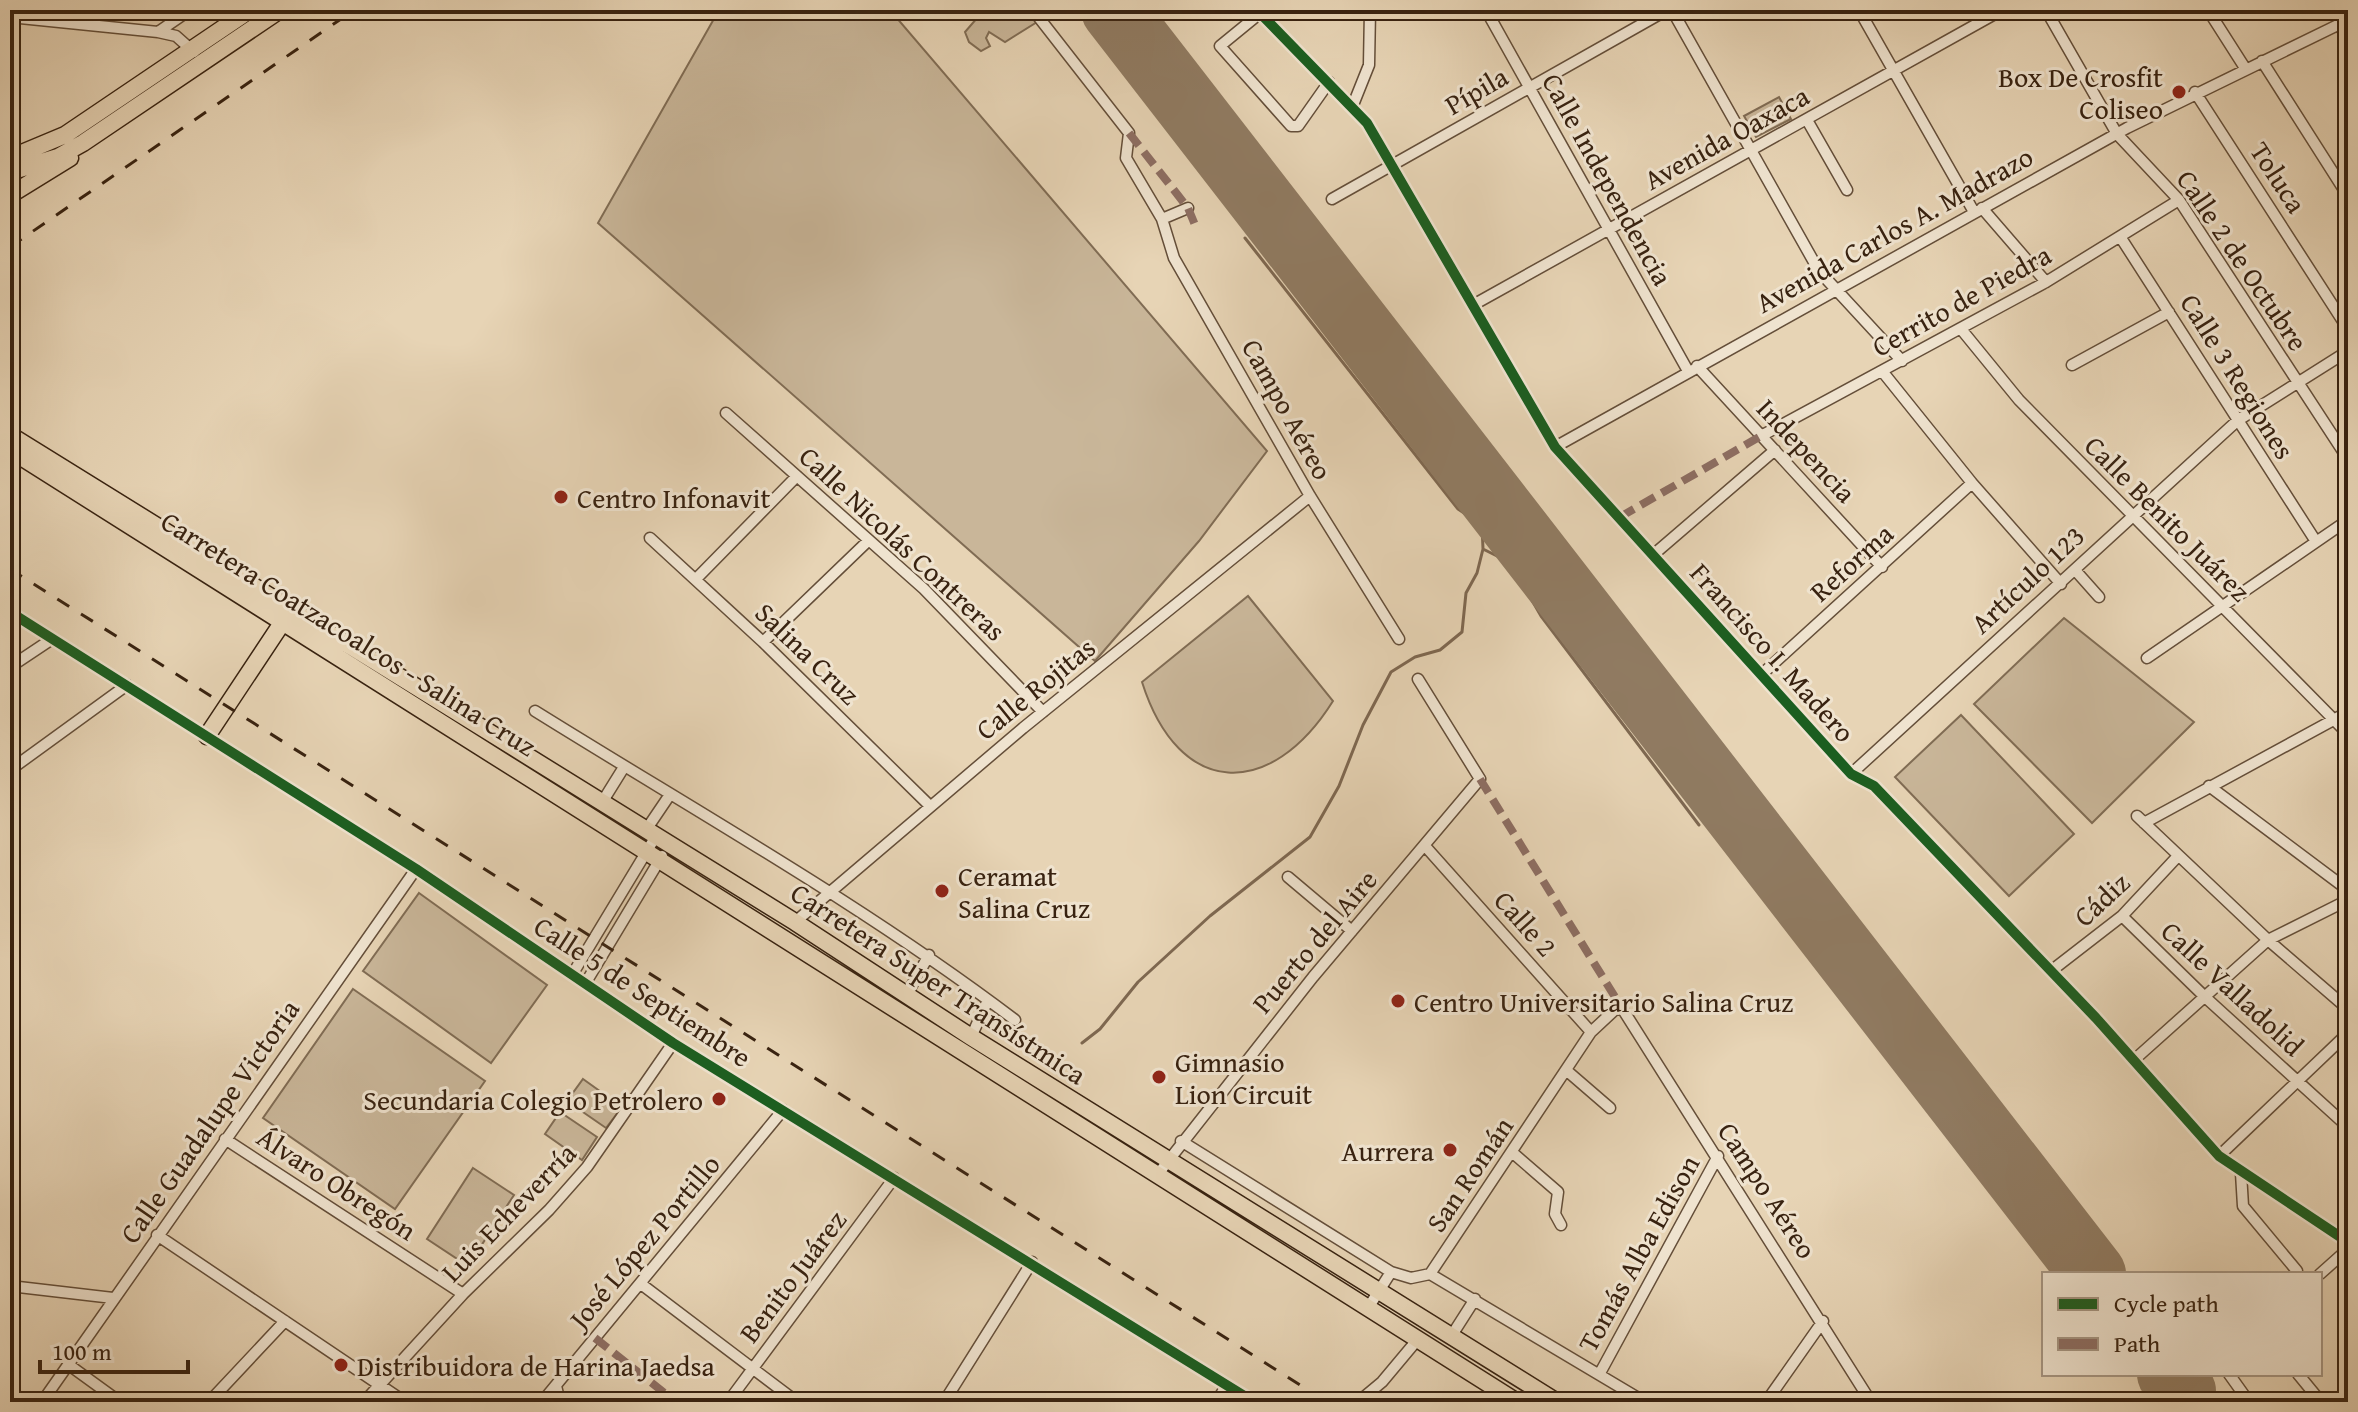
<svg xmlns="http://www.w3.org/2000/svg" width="2358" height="1412" viewBox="0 0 2358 1412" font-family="'Gentium Book Plus',serif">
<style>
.green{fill:#c9b699;stroke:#806c54;stroke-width:2}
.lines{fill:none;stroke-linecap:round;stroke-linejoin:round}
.stream{stroke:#7e6851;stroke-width:3}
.taxiway{stroke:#907b62;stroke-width:26}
.runway{stroke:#907b62;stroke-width:66}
.minor-casing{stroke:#644e39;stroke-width:13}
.primary-casing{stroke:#382210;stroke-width:19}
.minor{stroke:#efe3cf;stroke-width:10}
.primary{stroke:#e7d4b5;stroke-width:16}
.rail{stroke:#382210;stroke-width:3;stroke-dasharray:14 14;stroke-linecap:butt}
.quiet{stroke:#8d6e63;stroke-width:8;stroke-dasharray:16 8;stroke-linecap:butt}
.cycleway-casing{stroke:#efe3cf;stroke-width:15}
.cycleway{stroke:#1b5e20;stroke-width:10}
.poi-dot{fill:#8f2418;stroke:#efe3cf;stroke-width:3}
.labels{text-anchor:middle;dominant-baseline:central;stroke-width:6;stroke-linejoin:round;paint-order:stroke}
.poi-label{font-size:28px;fill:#382210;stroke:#efe3cf;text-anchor:start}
.street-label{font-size:28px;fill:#382210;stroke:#efe3cf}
</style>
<rect width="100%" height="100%" fill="#e7d4b5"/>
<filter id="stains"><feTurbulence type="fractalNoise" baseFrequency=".0025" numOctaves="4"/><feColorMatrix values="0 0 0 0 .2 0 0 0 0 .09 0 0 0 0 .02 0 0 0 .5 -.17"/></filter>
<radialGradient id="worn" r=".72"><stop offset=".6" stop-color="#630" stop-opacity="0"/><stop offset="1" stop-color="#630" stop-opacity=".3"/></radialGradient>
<!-- green -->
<path class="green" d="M719 10H890L1267 451 1199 541 1095 661 598 223Z
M984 10H1027L1037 22 1005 42 989 32 986 38 990 46 981 51 969 42 965 32Z
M1779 97 1791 119 1756 137 1744 116Z
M1248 596 1333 701C1271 800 1179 799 1142 682Z
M2064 618 2194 722 2092 823 1974 704Z
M1961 715 2074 834 2009 896 1895 777Z
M419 893 547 985 491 1063 363 971Z
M353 989 485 1081 395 1209 263 1118Z
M583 1079 622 1107 606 1128 567 1101Z
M560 1112 597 1137 582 1160 545 1134Z
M473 1168 514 1195 468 1266 427 1239Z"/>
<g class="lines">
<!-- stream -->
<path class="stream" d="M1245 238 1458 509 1482 525 1483 549 1519 567 1522 583 1541 616 1699 825
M1082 1043 1100 1029 1138 982 1210 916 1310 837 1339 786 1363 725 1391 672 1415 657 1440 650 1462 632 1466 593 1477 573 1483 549"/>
<!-- taxiway -->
<path class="taxiway" d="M2167 1402 2176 1381"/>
<!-- runway -->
<path class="runway" d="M1114 10 2093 1274
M2170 1374 2183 1391"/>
<defs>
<path id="minor" d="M1033 10 1129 133 1126 158 1162 219
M1257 10 1367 123 1555 447 1851 774 1874 786 2096 1018 2219 1156 2348 1242
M1264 10 1220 46 1291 126H1298L1329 82
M1486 10 1688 371
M1672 10 1819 271 1902 361
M1859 10 1974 212
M2046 10 2117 134 2179 200 2348 459
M2208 10 2245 68
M10 17 158 32 176 36 194 52
M2339 25 2348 38
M158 32 190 10
M2262 61 2348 196
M2195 92 2348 329
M1353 105 1369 65 1370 10
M1807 120 1847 190
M1332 199 1667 10
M1188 208 1162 219 1174 258 1310 496 1399 639
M1982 208 2046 282
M2121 238 2315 540
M1473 305 2002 10
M1961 329 2019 400 2348 734
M2072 365 2169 312
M1697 366 1882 567
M1882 371 1972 483 2061 584
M726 413 924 589 1043 712
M1761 436 2046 282 2179 200
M1555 447 2127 128 2348 20
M650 538 763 642 930 806
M1653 555 1775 450
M2075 570 2099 597
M696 579 797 476
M10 612 416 869 673 1043 1254 1402
M763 642 869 540
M2147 658 2348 520
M10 667 52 639
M1761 675 1972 483
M535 711C697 812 863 905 1015 1020
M10 770 127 685
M1851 774 2237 421 2348 351
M2209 786 2348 890
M601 804 624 767
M2137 816 2268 940 2348 1009
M2144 823 2348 712
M646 830 669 796
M1425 846 1591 1032
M1288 877 1352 931
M2122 916 2205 997 2348 1127
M795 922 1023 728 1310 496
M2051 971 2122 916 2178 856
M572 975 656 836
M585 984 662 856
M907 994 929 955
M971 1037 988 1000
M2134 1060 2268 940 2348 900
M1566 1070 1610 1108
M225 1139 463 1294
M1181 1141 1391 1272
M1513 1153 1558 1192 1555 1214 1561 1225
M2219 1156 2348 1033
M2241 1173 2243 1206 2297 1271
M1158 1174 1313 977 1480 779 1418 679
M157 1235 405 1402
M1430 1274 1645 1402
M2320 1274 2348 1249
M641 1284 797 1402
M10 1286 113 1298
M1368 1308 1391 1272 1411 1278 1430 1274 1591 1032 1620 1005 1871 1402
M1452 1335 1475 1299
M69 1365 120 1402
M1600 1373 1718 1156
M2229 1374 2249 1402
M2298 1374 2321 1402
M556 1386 560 1402
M42 1402 416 869
M209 1402 285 1321
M364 1402 463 1294 549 1210 587 1167 673 1043
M542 1402 783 1110
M728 1402 894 1178
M944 1402 1032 1262
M1216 1402 1227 1385
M1358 1402 1382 1382 1418 1339
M1766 1402 1823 1321"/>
<path id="primary" d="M10 158 65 135 250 10
M10 172 58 157 83 143 280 10
M10 195 70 158
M10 435 795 922 971 1037 1557 1402
M10 450 1517 1402
M207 736 288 614"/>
</defs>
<!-- minor casing -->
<use href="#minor" class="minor-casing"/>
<!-- primary casing -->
<use href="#primary" class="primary-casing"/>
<!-- minor -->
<use href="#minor" class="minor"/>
<!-- primary -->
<use href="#primary" class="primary"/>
<!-- rail -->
<path class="rail" d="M10 247 354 10
M10 569 1327 1402"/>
<!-- quiet -->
<path class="quiet" d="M1129 133 1188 208 1195 225
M1620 517 1761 436
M1480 779 1620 1005
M595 1338 667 1395 654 1402"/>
<defs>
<path id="cycleway" d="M1257 10 1367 123 1555 447 1851 774 1874 786 2096 1018 2219 1156 2348 1242
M10 612 416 869 673 1043 1254 1402"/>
</defs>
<!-- cycleway casing -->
<use href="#cycleway" class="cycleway-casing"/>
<!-- cycleway -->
<use href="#cycleway" class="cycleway"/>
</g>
<!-- markers -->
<g class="poi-dot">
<circle cx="2179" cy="92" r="8"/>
<circle cx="561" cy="497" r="8"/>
<circle cx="942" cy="891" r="8"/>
<circle cx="1398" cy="1001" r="8"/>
<circle cx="1159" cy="1077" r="8"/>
<circle cx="719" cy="1099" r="8"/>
<circle cx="1450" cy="1150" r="8"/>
<circle cx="341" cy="1365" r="8"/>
</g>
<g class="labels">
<!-- poi labels -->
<g class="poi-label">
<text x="2163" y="76" text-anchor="end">Box De Crosfit<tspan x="2163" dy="32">Coliseo</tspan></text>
<text x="577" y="497">Centro Infonavit</text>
<text x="958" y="875">Ceramat<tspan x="958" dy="32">Salina Cruz</tspan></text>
<text x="1414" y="1001">Centro Universitario Salina Cruz</text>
<text x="1175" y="1061">Gimnasio<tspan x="1175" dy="32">Lion Circuit</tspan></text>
<text x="703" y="1099" text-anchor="end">Secundaria Colegio Petrolero</text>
<text x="1434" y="1150" text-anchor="end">Aurrera</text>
<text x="357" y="1365">Distribuidora de Harina Jaedsa</text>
</g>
<!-- street labels -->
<g class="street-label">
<text transform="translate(1476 90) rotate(-30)">Pípila</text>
<text transform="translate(1726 137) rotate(-29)">Avenida Oaxaca</text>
<text transform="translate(2279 177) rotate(57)">Toluca</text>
<text transform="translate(1608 179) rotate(61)">Calle Independencia</text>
<text transform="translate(1894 229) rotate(-29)">Avenida Carlos A. Madrazo</text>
<text transform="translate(2243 260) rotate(56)">Calle 2 de Octubre</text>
<text transform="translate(1961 300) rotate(-29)">Cerrito de Piedra</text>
<text transform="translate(2238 376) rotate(58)">Calle 3 Regiones</text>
<text transform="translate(1288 409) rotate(61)">Campo Aéreo</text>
<text transform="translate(1807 450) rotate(47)">Indepencia</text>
<text transform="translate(2168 518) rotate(45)">Calle Benito Juárez</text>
<text transform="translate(903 543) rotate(43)">Calle Nicolás Contreras</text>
<text transform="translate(1851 562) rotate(-42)">Reforma</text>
<text transform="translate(2027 579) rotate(-43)">Artículo 123</text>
<text transform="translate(349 633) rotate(32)">Carretera Coatzacoalcos - Salina Cruz</text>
<text transform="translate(1773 652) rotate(48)">Francisco I. Madero</text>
<text transform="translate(808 653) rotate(44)">Salina Cruz</text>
<text transform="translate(1035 688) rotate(-39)">Calle Rojitas</text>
<text transform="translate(2101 899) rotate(-43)">Cádiz</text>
<text transform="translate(1526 923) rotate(48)">Calle 2</text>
<text transform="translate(1314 941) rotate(-50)">Puerto del Aire</text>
<text transform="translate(939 983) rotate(33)">Carretera Super Transístmica</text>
<text transform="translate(2233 988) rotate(43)">Calle Valladolid</text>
<text transform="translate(643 991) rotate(33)">Calle 5 de Septiembre</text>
<text transform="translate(209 1121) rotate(-55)">Calle Guadalupe Victoria</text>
<text transform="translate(1469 1174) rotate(-56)">San Román</text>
<text transform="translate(337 1183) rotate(33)">Álvaro Obregón</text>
<text transform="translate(1768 1190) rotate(57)">Campo Aéreo</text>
<text transform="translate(508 1212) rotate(-46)">Luis Echeverría</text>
<text transform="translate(644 1241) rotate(-50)">José López Portillo</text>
<text transform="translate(1638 1253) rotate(-61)">Tomás Alba Edison</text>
<text transform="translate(792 1276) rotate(-53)">Benito Juárez</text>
</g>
</g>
<!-- margin -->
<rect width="2358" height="1412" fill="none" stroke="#e7d4b5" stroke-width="40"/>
<rect x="12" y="12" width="2334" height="1388" fill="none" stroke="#382210" stroke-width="4"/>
<rect x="20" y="20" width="2318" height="1372" fill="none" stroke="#382210" stroke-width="2"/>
<!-- legend -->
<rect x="2042" y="1272" width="280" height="104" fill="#efe3cf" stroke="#a69683" stroke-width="2"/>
<rect x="2058" y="1298" width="40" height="12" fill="#1b5e20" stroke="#a69683" stroke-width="2"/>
<text x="2114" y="1312" font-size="24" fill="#382210">Cycle path</text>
<rect x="2058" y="1338" width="40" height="12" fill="#8d6e63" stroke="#a69683" stroke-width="2"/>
<text x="2114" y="1352" font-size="24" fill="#382210">Path</text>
<!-- scale -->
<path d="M40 1360v12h148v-12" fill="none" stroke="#382210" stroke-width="4"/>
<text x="52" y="1360" font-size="24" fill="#382210" stroke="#efe3cf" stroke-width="6" paint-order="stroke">100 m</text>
<rect width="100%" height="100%" filter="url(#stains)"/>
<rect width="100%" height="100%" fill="url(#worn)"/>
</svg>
